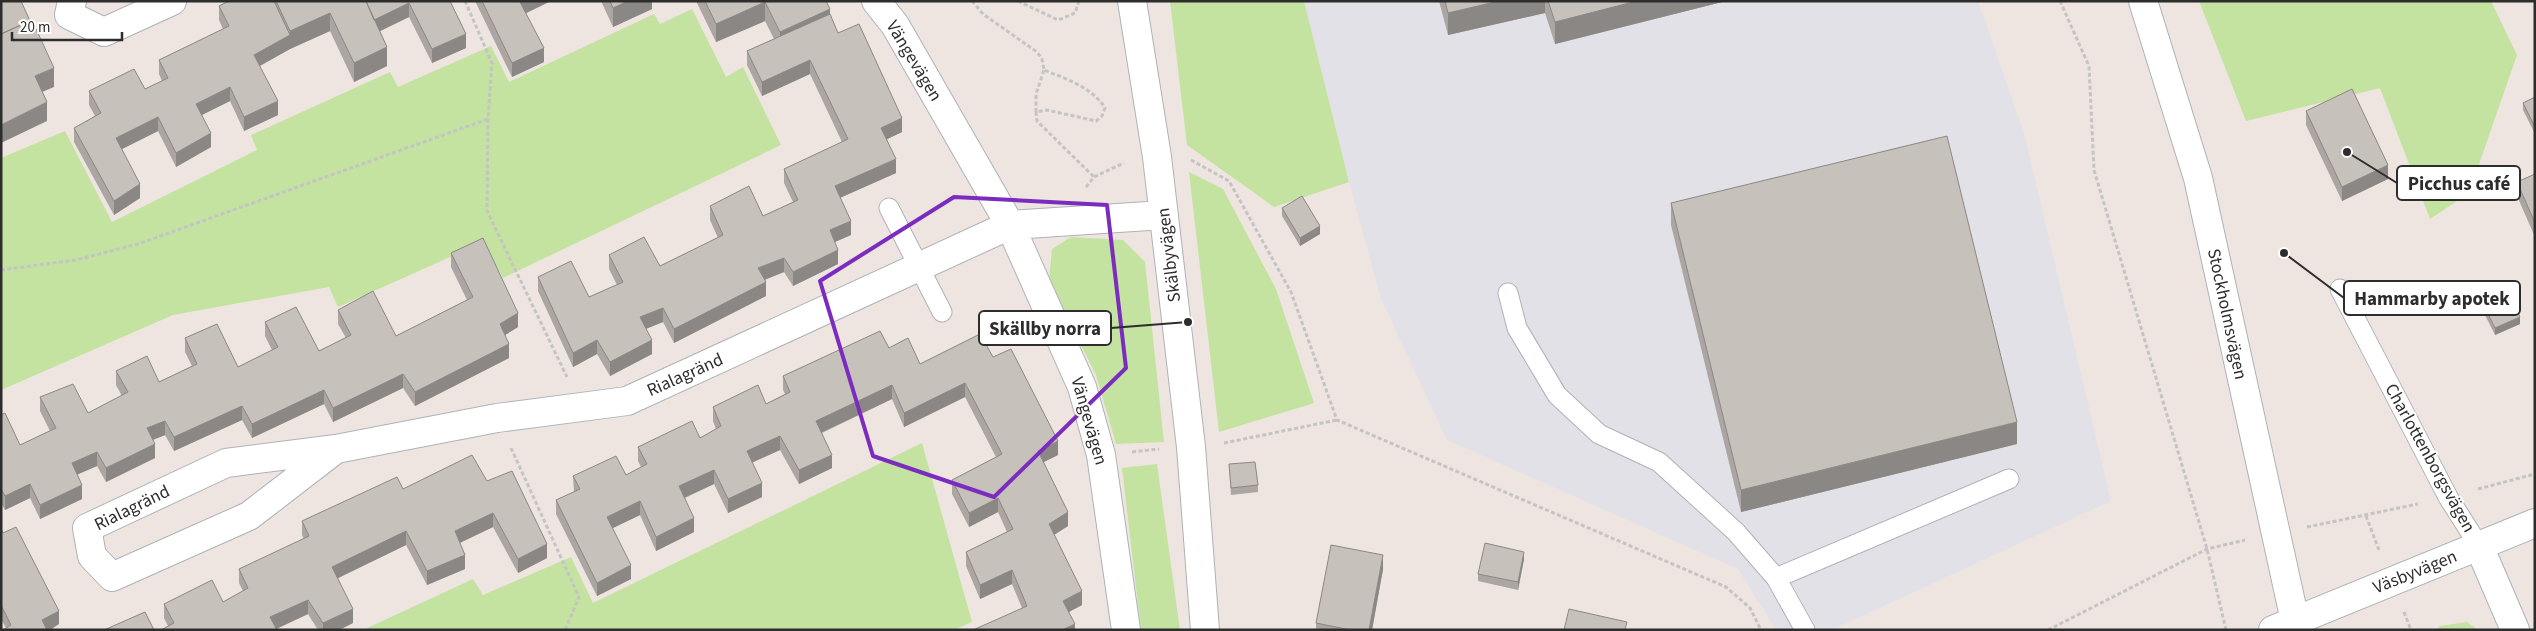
<svg xmlns="http://www.w3.org/2000/svg" width="2536" height="631" viewBox="0 0 2536 631" font-family="'Source Sans 3',sans-serif">
<style>
.industrial{fill:#e1e1e7}
.green{fill:#c4e2a0}
.lines{fill:none;stroke-linecap:round;stroke-linejoin:round}
.lane-casing{stroke:#adb2b9;stroke-width:21}
.street-casing{stroke:#adb2b9;stroke-width:30}
.secondary-casing{stroke:#adb2b9;stroke-width:30}
.path{stroke:#c4c4c4;stroke-width:3;stroke-dasharray:4 2.5;stroke-linecap:butt}
.lane{stroke:#fff;stroke-width:19}
.street{stroke:#fff;stroke-width:28}
.secondary{stroke:#fff;stroke-width:28}
.wall{fill:#aba6a2}
.shaded-wall{fill:#8b8784}
.building{fill:#c7c1bc;stroke:#8b8784}
.marked{fill:none;stroke:#7b2cbf;stroke-width:4;stroke-linejoin:round}
.labels{text-anchor:middle;dominant-baseline:central;stroke-width:4;stroke-linejoin:round;paint-order:stroke}
.street-label{font-size:18px;fill:#2d2d2d;stroke:#fff}
.leader{fill:none;stroke:#2d2d2d;stroke-width:2}
.callout-dot{fill:#2d2d2d;stroke:#fff;stroke-width:2}
.callout{fill:#fff;stroke:#2d2d2d;stroke-width:2}
.callout-label{font-size:19px;text-anchor:middle;font-weight:bold;fill:#2d2d2d}
</style>
<rect width="100%" height="100%" fill="#eee5e1"/>
<!-- industrial -->
<path class="industrial" d="M1304 1H1978L2024 133 2111 501 1832 630H1776L1738 569 1447 440 1381 299 1349 182Z"/>
<!-- green -->
<path class="green" d="M1170 1H1304L1349 182 1274 207 1187 145Z
M2199 1H2491L2517 55 2469 193 2430 219 2380 88 2246 121Z
M692 9 726 77 743 67 781 145 503 278 484 242 338 307 329 287 173 315 1 390V158L65 131 112 222 257 150 251 135 390 72 398 87 491 46 509 82 654 14 660 24Z
M1189 172 1223 189 1276 289 1314 403 1219 432Z
M1071 237 1123 240 1145 262 1164 442 1116 444 1096 375 1049 281 1052 249Z
M922 443 972 622 954 630H363L473 579 483 595 571 557 593 603Z
M1157 464 1180 630H1141L1122 468Z
M2467 622 2478 630H2436L2440 626Z"/>
<g class="lines">
<defs>
<path id="lane" d="M889 208 942 312
M2340 289 2448 497 2479 546
M1508 293 1517 328 1557 395 1599 434 1659 462 1736 532 1776 578 1805 630
M1776 578 2009 479"/>
<path id="street" d="M72 1 69 15 104 32 172 1
M876 1 895 25 1010 225 1082 387 1101 455 1126 630
M1132 1 1157 157 1191 447 1205 630
M336 449 249 516 112 577 92 556 87 528 226 463 336 449 497 418 627 401 1010 225 1164 215
M2479 546 2515 630"/>
<path id="secondary" d="M2143 1 2198 178 2297 630
M2273 630 2535 523"/>
</defs>
<!-- lane casing -->
<use href="#lane" class="lane-casing"/>
<!-- street casing -->
<use href="#street" class="street-casing"/>
<!-- secondary casing -->
<use href="#secondary" class="secondary-casing"/>
<!-- path -->
<path class="path" d="M465 1 492 63 488 119 487 211 567 377
M972 1 983 14 1037 52 1042 59 1044 70C1066 79 1092 87 1105 108L1102 116 1096 121 1047 110 1036 112 1037 121 1094 177
M1018 1 1058 20 1075 13 1079 1
M2060 1 2089 66 2094 170 2207 549 2226 630
M1036 112V94L1044 70
M1191 160 1229 181 1291 292 1337 420 1726 587 1750 608 1761 630
M1086 187 1094 177 1124 163
M1 270 76 260 138 244 488 119
M1224 443 1337 420
M511 448 579 597 565 630
M1132 452 1159 449
M2478 489 2535 474
M2366 516 2379 550
M2307 527 2418 504
M2404 612 2411 630
M2048 630 2207 549 2245 540"/>
<!-- lane -->
<use href="#lane" class="lane"/>
<!-- street -->
<use href="#street" class="street"/>
<!-- secondary -->
<use href="#secondary" class="secondary"/>
</g>
<!-- wall -->
<path class="wall" d="M229 1H450L466 48 432 63 409 17 380 31 387 66 354 82 330 31 290 49 260 66 278 115 244 131 230 101 201 115 211 147 176 167 158 131 122 149 140 198 114 215 74 142V128L95 116 89 105V91L145 89 162 81 159 74V60L223 29 219 20V6Z
M475 1H551L526 13 544 62 512 77Z
M601 1H652V9L613 27Z
M696 1H826L830 14 838 33 902 132 887 139 896 173 840 198 851 235 835 242 838 264 793 286 784 272 765 280 766 296 674 343 663 322 646 329 652 354 610 376 597 354 573 367 538 291V277L589 297 617 285 609 269V255L660 266 718 238 710 220V206L763 216 793 202 784 183V169L842 142 810 74 762 96 747 65V51L774 39 765 21 716 42Z
M1439 1H1726L1555 44 1545 13 1448 35Z
M2535 97V134L2523 110V103Z
M2306 111 2388 179 2342 201 2306 125Z
M2535 174V237L2517 196V182Z
M1671 203 2017 444 1741 512 1671 225Z
M1282 208 1320 234 1300 246 1282 216Z
M451 253 518 327 505 335 509 358 415 406 403 388 333 422 324 404 252 438 242 420 174 451 165 435 153 440 155 458 106 482 97 466 77 474 82 499 40 519 30 498 5 510 1 503V415L20 445 50 431 40 411V397L88 413 122 396 116 385V371L159 382 192 366 185 352V338L238 367 272 350 265 336V322L319 351 346 338 338 324V310L396 336 467 300 451 267Z
M2483 304 2520 324 2495 335 2483 311Z
M889 348 920 364 993 357 1058 455 1043 462 1068 526 1054 535 1082 605 1069 612 1075 630 1022 608 1012 584 980 599 966 566V552L1007 532 998 512 969 527 952 494V480L996 457 965 397 904 427 892 399 822 433 832 468 799 484 780 450 752 462 762 497 728 513 714 484 685 498 694 532 656 551 640 515 612 528 631 579 597 596 556 514V500L574 492 573 476 626 475 641 467 638 461V447L700 438 716 429 713 421V407L766 404 785 394 783 390V376Z
M1229 464 1258 485V492L1231 495Z
M487 481 547 558 518 573 493 527 460 543 465 569 427 585 406 545 338 578 353 623 339 630H318L308 614 276 629 277 630H161L168 626 164 618V604L223 602 243 591 239 583V569L304 539 302 535V521L403 489Z
M1 529 59 624 6 628 1 619Z
M1524 559 1518 590 1478 581V574Z
M1383 569 1372 630H1316V623Z"/>
<!-- shaded-wall -->
<path class="shaded-wall" d="M522 1H551L520 16V2Z
M628 1H652V9L613 27V8Z
M1499 1H1545V13L1448 35V13Z
M1637 1H1726L1555 44V22Z
M765 2V21L716 42V24Z
M409 3V17L372 35V21Z
M830 9V27L780 51V32Z
M330 13V31L290 49V31Z
M466 34V48L432 63V49Z
M290 35V49L254 69V55Z
M387 47V66L354 82V63Z
M544 48V62L512 77V63Z
M810 60V74L762 96V82Z
M54 68V87L35 95V76Z
M230 87V101L196 118V104Z
M278 101V115L244 131V117Z
M47 102V121L1 143V125Z
M158 117V131L116 152V138Z
M902 118V132L881 142V128Z
M211 133V147L176 167V153Z
M896 159V173L835 200V186Z
M2388 165V179L2342 201V187Z
M140 184V198L114 215V201Z
M851 221V235L830 244V230Z
M1320 226V234L1300 246V238Z
M838 250V264L793 286V272Z
M784 258V272L758 282V268Z
M766 282V296L674 343V329Z
M663 308V322L640 331V317Z
M518 313V327L500 338V324Z
M2520 317V324L2495 335V328Z
M597 340V354L573 367V353Z
M652 340V354L610 376V362Z
M509 344V358L415 406V392Z
M403 374V388L333 422V408Z
M965 383V397L904 427V413Z
M892 385V399L816 435V421Z
M324 390V404L252 438V424Z
M242 406V420L174 451V437Z
M165 421V435L147 442V428Z
M2017 422V444L1741 512V490Z
M780 436V450L747 465V451Z
M1058 441V455L1038 465V451Z
M155 444V458L106 482V468Z
M97 452V466L72 477V463Z
M832 455V468L799 484V470Z
M714 470V484L679 500V486Z
M762 483V497L728 513V499Z
M30 484V498L5 510V496Z
M82 485V499L40 519V505Z
M998 498V512L969 527V513Z
M640 501V515L607 531V517Z
M1068 512V526L1049 538V524Z
M493 513V527L455 545V531Z
M694 518V532L656 551V537Z
M406 531V545L332 581V567Z
M547 544V558L518 573V559Z
M1524 552V559L1518 590V582Z
M465 555V569L427 585V571Z
M1383 555V569L1372 630H1369Z
M631 565V579L597 596V583Z
M1012 570V584L980 599V585Z
M1082 591V605L1063 615V601Z
M308 600V614L274 630 270 617Z
M353 609V623L339 630H323V623Z
M59 611V624L50 630H42V620Z
M1075 624V630H1062Z"/>
<!-- building -->
<path class="building" d="M1 1H21L30 21 1 34Z
M229 1H274L290 35 254 55 278 101 244 117 230 87 196 104 211 133 176 153 158 117 116 138 140 184 114 201 74 128 101 113 89 91 134 69 145 89 168 78 159 60 229 26 219 6Z
M276 1H366L387 47 354 63 330 13 290 31Z
M366 1H450L466 34 432 49 409 3 374 20Z
M482 1H522L520 2 544 48 512 63Z
M610 1H628L613 8Z
M705 1H826L830 9 780 32 765 2 716 24Z
M1445 1H1499L1448 13Z
M1548 1H1637L1555 22Z
M830 14 838 33 859 24 902 118 881 128 896 159 835 186 851 221 830 230 838 250 793 272 784 258 758 268 766 282 674 329 663 308 640 317 652 340 610 362 597 340 573 353 538 277 571 261 589 297 623 282 609 255 644 237 660 266 723 235 710 206 749 186 763 216 798 200 784 169 848 139 810 60 762 82 747 51Z
M32 20 54 68 35 76 47 102 1 125V34Z
M2352 89 2388 165 2342 187 2306 111Z
M2535 97V127L2523 103Z
M1947 136 2017 422 1741 490 1671 203Z
M2535 174V223L2517 182Z
M1302 196 1320 226 1300 238 1282 208Z
M483 238 518 313 500 324 509 344 415 392 403 374 333 408 324 390 252 424 242 406 174 437 165 421 147 428 155 444 106 468 97 452 72 463 82 485 40 505 30 484 5 496 1 489V415L5 413 20 445 56 428 40 397 73 384 88 413 128 392 116 371 147 356 159 382 197 364 185 338 217 324 238 367 278 347 265 322 296 307 319 351 351 335 338 310 373 291 396 336 473 297 451 253Z
M2508 292 2520 317 2495 328 2483 304Z
M880 331 889 348 908 338 920 364 980 334 993 357 1011 349 1058 441 1038 451 1068 512 1049 524 1082 591 1063 601 1075 624 1062 630H973L1027 606 1012 570 980 585 966 552 1013 529 998 498 969 513 952 480 1002 454 965 383 904 413 892 385 816 421 832 455 799 470 780 436 747 451 762 483 728 499 714 470 679 486 694 518 656 537 640 501 607 517 631 565 597 583 556 500 580 489 573 476 616 456 626 475 647 464 638 447 692 421 700 438 721 426 713 407 758 385 766 404 790 392 783 376Z
M472 455 487 481 512 471 547 544 518 559 493 513 455 531 465 555 427 571 406 531 332 567 353 609 323 623 308 600 270 617 277 630H236V629L234 630H161L174 623 164 604 212 580 223 602 248 588 239 569 309 536 302 521 397 477 403 489Z
M1255 462 1258 485 1231 488 1229 464Z
M16 527 59 611 42 620 47 630H3L11 625 1 605V529L3 533Z
M1485 543 1524 552 1518 582 1478 574Z
M1331 545 1383 555 1369 630H1351L1316 623Z
M1569 609 1627 622 1625 630H1564Z
M145 612 154 630H104Z"/>
<!-- marked area -->
<path class="marked" d="M954 197 1107 205 1126 368 994 497 873 456 820 281Z"/>
<g class="labels">
<!-- street labels -->
<g class="street-label">
<text transform="translate(914 61) rotate(59)">Vängevägen</text>
<text transform="translate(1169 255) rotate(-97)">Skälbyvägen</text>
<text transform="translate(2227 314) rotate(78)">Stockholmsvägen</text>
<text transform="translate(685 375) rotate(-24)">Rialagränd</text>
<text transform="translate(1089 421) rotate(74)">Vängevägen</text>
<text transform="translate(2430 458) rotate(61)">Charlottenborgsvägen</text>
<text transform="translate(132 508) rotate(-26)">Rialagränd</text>
<text transform="translate(2415 572) rotate(-22)">Väsbyvägen</text>
</g>
</g>
<!-- callouts -->
<path class="leader" d="M2347 152L2397 183M2284 253L2344 298M1188 322L1111 328"/>
<g class="callout-dot">
<circle cx="2347" cy="152" r="5"/>
<circle cx="2284" cy="253" r="5"/>
<circle cx="1188" cy="322" r="5"/>
</g>
<g class="callout">
<rect x="2397" y="166" width="123" height="34" rx="5"/>
<rect x="2344" y="281" width="176" height="34" rx="5"/>
<rect x="979" y="311" width="132" height="34" rx="5"/>
</g>
<g class="callout-label">
<text x="2459" y="190">Picchus café</text>
<text x="2432" y="305">Hammarby apotek</text>
<text x="1045" y="335">Skällby norra</text>
</g>
<!-- border -->
<rect width="2536" height="631" fill="none" stroke="#2d2d2d" stroke-width="5"/>
<!-- scale -->
<path d="M12 32v8h110v-8" fill="none" stroke="#2d2d2d" stroke-width="2.5"/>
<text x="20" y="32" font-size="15" fill="#2d2d2d" stroke="#ffffff" stroke-width="4" paint-order="stroke">20 m</text>
</svg>
